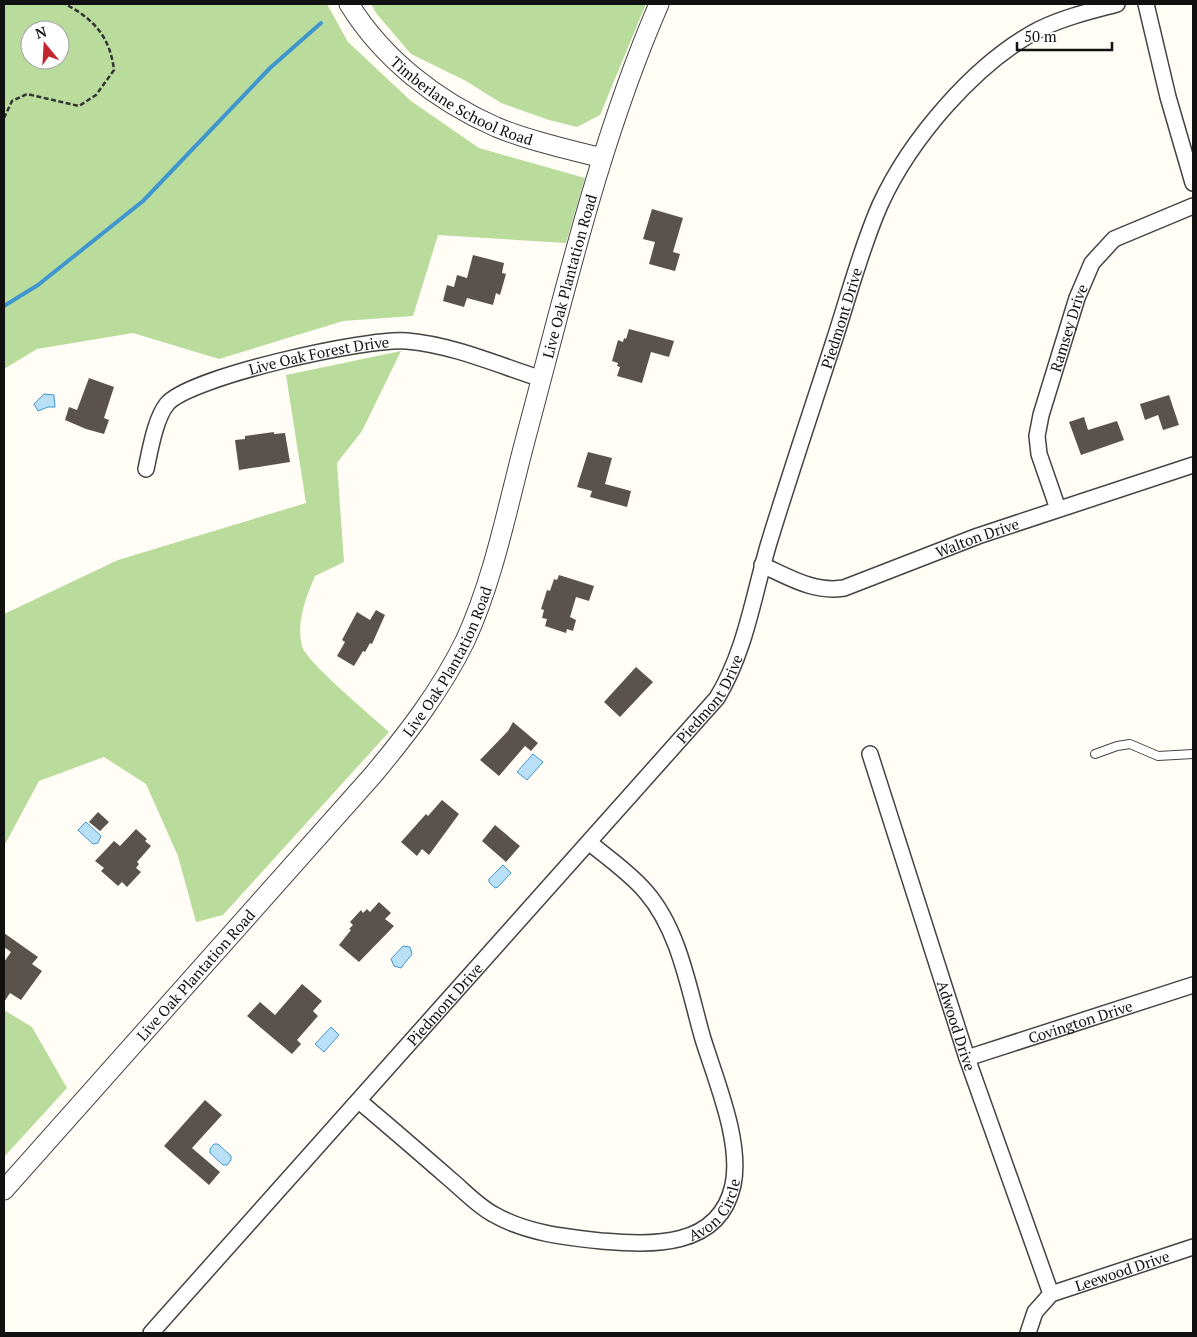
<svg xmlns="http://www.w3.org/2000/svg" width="1197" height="1337" viewBox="0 0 1197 1337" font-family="'PT Serif',serif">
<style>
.forest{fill:#b9dc9c;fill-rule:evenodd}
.water{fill:#b9e0f7;stroke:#3f96cf}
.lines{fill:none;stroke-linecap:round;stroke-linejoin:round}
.stream{stroke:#3f96cf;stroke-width:4}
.building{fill:#5a524d}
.service-casing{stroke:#444;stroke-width:10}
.minor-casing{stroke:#444;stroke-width:18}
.tertiary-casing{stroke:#444;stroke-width:21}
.path{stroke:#333;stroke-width:2.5;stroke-dasharray:5 2.5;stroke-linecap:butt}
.service{stroke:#fff;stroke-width:8}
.minor{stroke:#fff;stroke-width:15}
.tertiary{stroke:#fff;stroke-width:19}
.labels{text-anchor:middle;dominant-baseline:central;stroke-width:5;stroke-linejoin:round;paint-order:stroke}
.street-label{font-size:15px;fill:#111;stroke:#fff}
</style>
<rect width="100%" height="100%" fill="#fffdf5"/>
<!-- forest -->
<path class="forest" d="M4 4H327L348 42 411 101 479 148 585 178 566 243 438 235 413 316 343 321 219 359 133 333 37 349 4 369ZM30 30H60V60H30Z
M371 4H646L600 115 577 127 549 120 501 103 466 81 411 54 376 13Z
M401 351 362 431 337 463 344 562 315 576C306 598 296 621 302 646 306 662 374 718 389 732L223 915 196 922 178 856 146 784 104 757 39 781 4 846V614L118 560 306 503 286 375Z
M4 1010 32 1027 67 1088 4 1157Z"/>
<!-- water -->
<path class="water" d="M44 394 54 395 55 407H48L38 411 34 404Z
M533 754 543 762 527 780 517 772Z
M86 822 101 836 98 843 93 844 78 830Z
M503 865 511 873 498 887 495 888 489 882V879Z
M403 946 410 947 412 954 401 968 394 966 391 959Z
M331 1027 339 1035 324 1052 315 1044Z
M214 1144H218L231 1156V1160L227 1165H223L210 1153V1149Z"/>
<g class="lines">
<!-- stream -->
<path class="stream" d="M4 306 38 285 143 201 270 68 321 23"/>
</g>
<!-- building -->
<path class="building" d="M652 209 683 218 673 252 680 254 675 271 649 264 655 242 643 239Z
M473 255 504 263 502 273 506 274 500 295 496 293 493 305 467 298 464 307 443 301 447 285 454 287 457 275 467 278Z
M629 329 674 341 669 357 651 352 642 383 617 376 620 367 617 366 618 363 612 361 618 340 623 342 624 338 626 339Z
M89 378 114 387 104 418 109 420 104 434 86 429 65 420 69 407 77 410Z
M1169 395 1179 425 1163 430 1158 415 1145 420 1140 404Z
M1084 417 1088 430 1117 421 1124 440 1081 455 1069 422Z
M274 432V434L285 433 290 462 239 470 235 440 245 439V436Z
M588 452 612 458 605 484 631 491 627 507 590 497 592 491 577 487Z
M559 575 594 586 589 601 576 597 570 617 576 620 573 631 567 629 566 633 545 626 547 619 542 618 544 610 541 609 547 590 550 591 554 579 557 580Z
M376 610 385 615 372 644 370 643 365 652 363 651 354 666 337 656 345 642 342 640 357 612 370 620Z
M636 667 653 682 620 717 604 702Z
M513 722 538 743 531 751 525 746 499 776 480 760 508 731Z
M442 800 459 814 429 855 422 849 417 856 401 842 426 814 428 816Z
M98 812 109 822 100 831 89 822Z
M495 825 520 846 506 862 482 841Z
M136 829 147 839 145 841 151 846 137 862 139 864 136 868 141 872 127 887 122 882 118 886 101 871 104 868 95 861 114 841 120 846Z
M379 902 391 913 385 919 394 926 359 962 339 945 351 930 349 929 353 925 350 922 361 910 363 913 367 909 370 912Z
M4 933 38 957 32 964 42 971 21 1000 10 993 4 1002V962L11 952 4 947Z
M302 984 322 1001 313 1011 318 1016 297 1040 301 1044 292 1054 247 1016 260 1002 275 1015Z
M205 1100 222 1115 192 1148 220 1172 209 1185 164 1146Z"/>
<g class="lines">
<defs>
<path id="service" d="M1095 754 1117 746 1130 744 1158 756 1193 754"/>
<g id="minor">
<path d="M1146 4 1168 97 1193 183"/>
<path id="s1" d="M146 469C150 451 155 419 167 404 189 377 369 337 407 341 453 345 498 365 542 379"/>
<path id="s2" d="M1058 509 1039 454 1037 436 1041 415 1077 298 1092 263 1114 239 1193 206"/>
<path id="s3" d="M762 565C789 577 814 593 844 588L978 536 1193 465"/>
<path id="s4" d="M870 754 967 1058 1051 1294"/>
<path id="s5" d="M967 1058 1193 985"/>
<path id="s6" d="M359 1101C390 1127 420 1153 451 1180 464 1191 478 1206 493 1214 526 1233 564 1237 601 1241 651 1245 719 1249 733 1185 742 1142 716 1081 703 1039 689 991 680 931 646 892 630 873 609 859 590 843"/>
<path id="s7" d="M151 1333 717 698C745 652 753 598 768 546 789 477 812 409 834 341 849 295 861 248 880 205 910 139 976 62 1040 29 1065 17 1091 11 1117 4"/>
<path id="s8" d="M1028 1333 1035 1312 1051 1294 1193 1247"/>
</g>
<g id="tertiary">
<path id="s9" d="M349 4C383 59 437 101 496 127 530 141 567 149 602 158"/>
<path id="s10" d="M4 1190 373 775C408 733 441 690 465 641 494 579 508 504 526 437 565 292 599 142 659 4"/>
</g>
</defs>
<!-- service casing -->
<use href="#service" class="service-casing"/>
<!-- minor casing -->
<use href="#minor" class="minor-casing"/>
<!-- tertiary casing -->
<use href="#tertiary" class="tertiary-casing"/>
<!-- path -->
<path class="path" d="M4 118 12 101 27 94 79 106 96 95 114 70C110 37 94 19 65 4"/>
<!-- service -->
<use href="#service" class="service"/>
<!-- minor -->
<use href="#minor" class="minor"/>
<!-- tertiary -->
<use href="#tertiary" class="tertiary"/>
</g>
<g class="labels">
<!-- street labels -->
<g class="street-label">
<text stroke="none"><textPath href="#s9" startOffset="152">Timberlane School Road</textPath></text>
<text stroke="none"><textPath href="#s10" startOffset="1098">Live Oak Plantation Road</textPath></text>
<text stroke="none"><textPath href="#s7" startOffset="1251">Piedmont Drive</textPath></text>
<text stroke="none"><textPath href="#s2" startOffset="189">Ramsey Drive</textPath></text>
<text stroke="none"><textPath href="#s1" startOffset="230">Live Oak Forest Drive</textPath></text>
<text stroke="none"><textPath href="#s3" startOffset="229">Walton Drive</textPath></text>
<text stroke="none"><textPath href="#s10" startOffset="692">Live Oak Plantation Road</textPath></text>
<text stroke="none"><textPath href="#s7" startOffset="846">Piedmont Drive</textPath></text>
<text stroke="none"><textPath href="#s10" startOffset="288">Live Oak Plantation Road</textPath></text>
<text stroke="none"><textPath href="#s7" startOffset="441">Piedmont Drive</textPath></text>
<text stroke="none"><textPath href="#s5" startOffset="119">Covington Drive</textPath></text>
<text stroke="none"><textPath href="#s4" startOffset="285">Adwood Drive</textPath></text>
<text stroke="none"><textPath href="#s6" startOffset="415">Avon Circle</textPath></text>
<text stroke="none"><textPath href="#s8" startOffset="121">Leewood Drive</textPath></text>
</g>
</g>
<!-- border -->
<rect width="1197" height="1337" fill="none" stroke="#111111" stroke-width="10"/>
<!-- north arrow -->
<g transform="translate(45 45) rotate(342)"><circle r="24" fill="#ffffff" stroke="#a0a0a0"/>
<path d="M0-4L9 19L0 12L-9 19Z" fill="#c4262e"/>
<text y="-8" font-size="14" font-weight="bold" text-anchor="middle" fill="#111111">N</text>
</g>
<!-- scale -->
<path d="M1017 42v8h95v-8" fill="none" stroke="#111111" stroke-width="2.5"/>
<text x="1024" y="42" font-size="15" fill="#111111" stroke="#ffffff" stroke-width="4" paint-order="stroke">50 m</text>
</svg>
